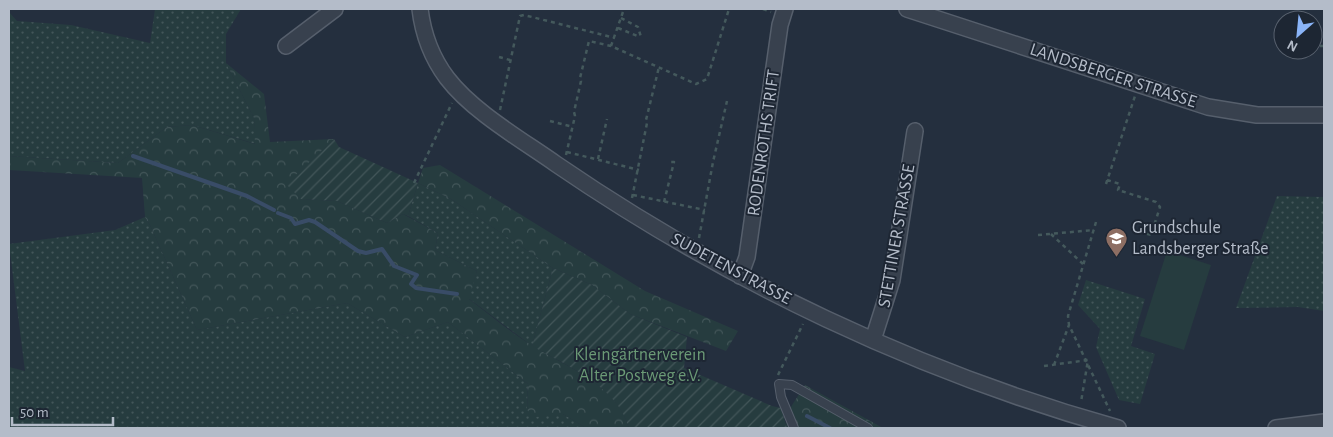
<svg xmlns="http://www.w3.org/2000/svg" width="1333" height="437" viewBox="0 0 1333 437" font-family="'Alegreya Sans',sans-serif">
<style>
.grass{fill:url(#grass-dots)}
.forest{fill:url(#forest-crowns)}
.garden{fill:url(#garden-furrows)}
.pitch{fill:#263c3f}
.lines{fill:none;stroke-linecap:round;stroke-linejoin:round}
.stream{stroke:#394c67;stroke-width:4}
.lane-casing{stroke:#565f6c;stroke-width:10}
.street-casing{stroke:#565f6c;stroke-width:18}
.path{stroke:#44595c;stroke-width:2.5;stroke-dasharray:4 4;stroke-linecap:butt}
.lane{stroke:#38414e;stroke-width:8}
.street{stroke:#38414e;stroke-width:15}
.labels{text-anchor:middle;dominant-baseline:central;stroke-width:4;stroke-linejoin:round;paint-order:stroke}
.street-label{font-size:18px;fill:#b4bcc9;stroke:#1d2633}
.poi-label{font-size:18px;fill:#b4bcc9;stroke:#1d2633;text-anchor:start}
.park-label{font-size:18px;fill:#6b9a76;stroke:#1d2633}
</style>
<defs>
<pattern id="grass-dots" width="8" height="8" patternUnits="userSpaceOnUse" patternTransform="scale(1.25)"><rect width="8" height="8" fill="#263c3f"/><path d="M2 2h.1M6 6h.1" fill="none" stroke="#435659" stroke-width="1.8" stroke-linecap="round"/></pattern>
<pattern id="forest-crowns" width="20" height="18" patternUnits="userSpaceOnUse" patternTransform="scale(1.25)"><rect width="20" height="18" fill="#263c3f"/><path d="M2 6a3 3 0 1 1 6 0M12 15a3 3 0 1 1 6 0" fill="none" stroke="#435659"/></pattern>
<pattern id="garden-furrows" width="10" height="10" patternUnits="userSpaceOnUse" patternTransform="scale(1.25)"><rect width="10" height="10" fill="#263c3f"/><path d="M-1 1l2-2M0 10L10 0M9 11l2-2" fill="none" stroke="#435659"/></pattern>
</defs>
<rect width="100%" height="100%" fill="#242f3e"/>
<!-- grass -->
<path class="grass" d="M155 9H241L226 34V63L254 118 256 144 192 125 167 127 118 163 9 156V12L17 21 71 25 150 43Z
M418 183 451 199 553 268 532 346 468 298 477 271 435 250 438 233 408 216Z
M1277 196 1324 197V311L1298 307 1236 308Z
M145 217 150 225 197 330 347 303 405 337 448 322 528 384 527 410 563 414 586 428H9V367L25 371 9 244 115 230Z
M1086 280 1145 299 1131 346 1155 354 1140 404 1119 400 1096 347 1100 329 1078 305Z"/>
<!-- forest -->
<path class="forest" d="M226 63 264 94 270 142 334 139 287 184 301 199 337 201 387 223 403 214 438 233 435 250 477 271 469 299C490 315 510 332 533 346 568 368 617 385 629 428H586L563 414 535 417 527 410 528 384 448 322 405 337 347 303 197 330 150 225 145 217 142 178 9 170V156L118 163 167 127 192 125 255 144 254 118Z
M440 165 645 291 738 331 726 351 630 314 592 285 553 268 451 199 418 183 423 168Z
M805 385 883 428H787C782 415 799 396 805 385Z"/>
<!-- garden -->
<path class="garden" d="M334 139 339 147 418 183 408 216 403 214 387 223 337 201 301 199 286 184Z
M553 268 592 285 630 314 687 337 684 368 772 406 781 408 787 428H629C617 386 567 366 532 346Z"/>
<!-- pitch -->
<path class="pitch" d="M1167 251 1211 265 1184 350 1140 336Z"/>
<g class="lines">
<!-- stream -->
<path class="stream" d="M133 156 247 196 274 210
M278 213 291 218 295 224 309 220 315 222 358 251 366 253 382 249 394 266 417 275 411 284 416 288 457 294
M807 416 830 428"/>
<defs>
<path id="lane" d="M794 428 781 397 779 384 792 385 868 428"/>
<path id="street" d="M420 9C423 34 432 58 447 78 473 112 522 140 556 164 727 281 918 372 1118 428
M907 9 1208 107 1257 115H1324
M286 46 335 9
M740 276 747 257 780 25 785 9
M873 340 892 280 915 131
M1276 428 1324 422"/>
</defs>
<!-- lane casing -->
<use href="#lane" class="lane-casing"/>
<!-- street casing -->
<use href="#street" class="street-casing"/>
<!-- path -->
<path class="path" d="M763 9 771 12
M621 18 638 27 641 37
M618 28 640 37
M611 46 624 9
M1320 46H1324
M499 57 510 60
M500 110 520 16 524 15 615 38
M550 121 573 127
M567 152 639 170
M566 155 575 116 574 112 581 81 580 78 589 41 611 46 696 84 707 79 729 9
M598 159 607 119
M1107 180 1120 184 1118 190 1156 202 1160 207 1151 235 1135 230
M414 183 452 103
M1106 184 1135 96
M633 195 705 210
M632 198 647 123 646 120 659 67
M664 202 674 162H671
M1096 222 1068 316 1069 325 1110 411
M1051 234 1083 264
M1038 235 1094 230
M699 238 713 162 727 101
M1054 365 1069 325
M1044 366 1088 360 1081 402
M778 375 803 324"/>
<!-- lane -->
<use href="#lane" class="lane"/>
<!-- street -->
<use href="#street" class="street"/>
</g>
<!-- icons -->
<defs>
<symbol id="school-pin" viewBox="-11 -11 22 30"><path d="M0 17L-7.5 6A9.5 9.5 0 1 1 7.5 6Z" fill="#8d6e63" stroke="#1d2633"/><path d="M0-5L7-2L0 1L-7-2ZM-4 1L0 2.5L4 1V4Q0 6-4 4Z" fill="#fff"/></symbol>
</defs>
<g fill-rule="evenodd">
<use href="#school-pin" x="1104" y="226" width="25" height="34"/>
</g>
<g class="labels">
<!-- street labels -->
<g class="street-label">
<text transform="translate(1113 76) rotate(18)">LANDSBERGER STRASSE</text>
<text transform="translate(764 143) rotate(-82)">RODENROTHS TRIFT</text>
<text transform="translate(897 236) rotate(-80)">STETTINER STRASSE</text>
<text transform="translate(731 269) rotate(28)">SUDETENSTRASSE</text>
</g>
<!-- poi labels -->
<g class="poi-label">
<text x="1132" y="228">Grundschule<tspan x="1132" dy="21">Landsberger Straße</tspan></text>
</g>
<!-- park labels -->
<g class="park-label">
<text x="640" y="355">Kleingärtnerverein<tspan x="640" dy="21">Alter Postweg e.V.</tspan></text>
</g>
</g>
<!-- border -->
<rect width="1333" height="437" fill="none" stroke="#b4bcc9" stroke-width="20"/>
<!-- north arrow -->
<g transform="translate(1298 35) rotate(207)"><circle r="24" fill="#1d2633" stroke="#59626f"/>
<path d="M0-4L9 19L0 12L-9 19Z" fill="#8ab4f8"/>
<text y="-8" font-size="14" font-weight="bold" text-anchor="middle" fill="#b4bcc9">N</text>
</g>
<!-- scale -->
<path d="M12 417v8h101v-8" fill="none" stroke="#b4bcc9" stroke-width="2.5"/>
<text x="20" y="417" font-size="15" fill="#b4bcc9" stroke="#1d2633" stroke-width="4" paint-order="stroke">50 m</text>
</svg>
